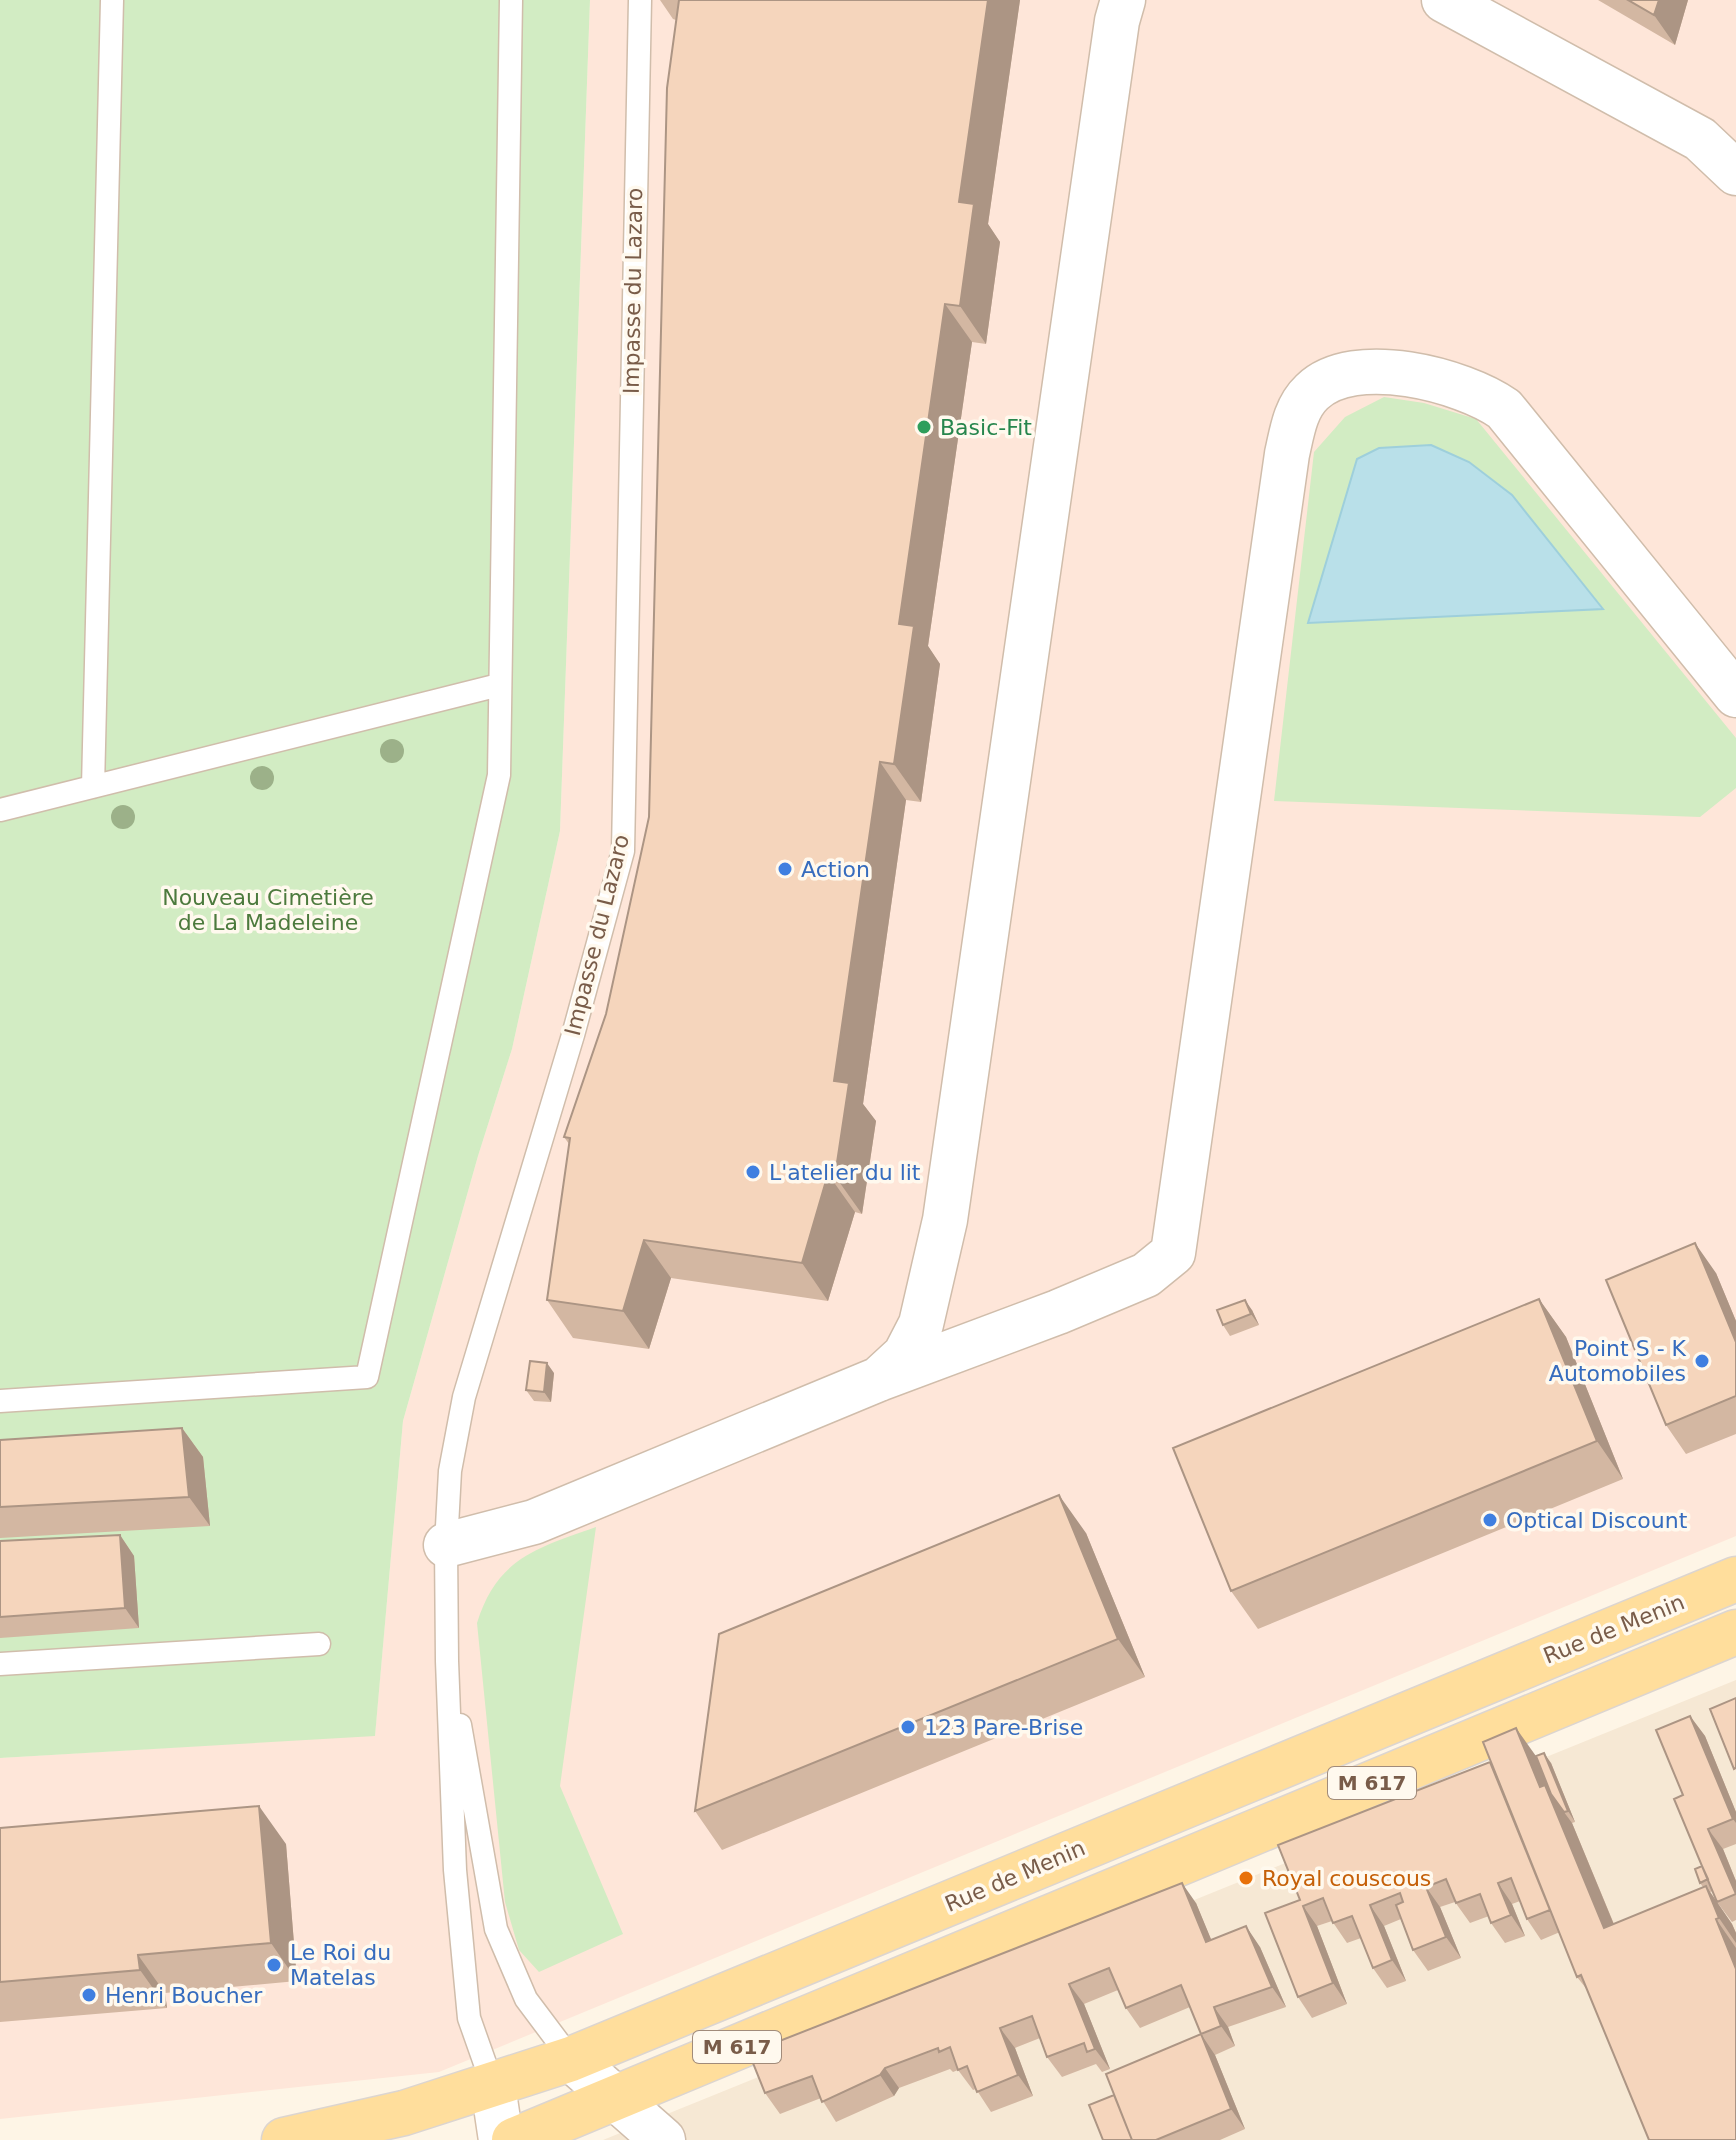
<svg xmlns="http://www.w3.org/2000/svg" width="1736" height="2140" viewBox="0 0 1736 2140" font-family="'DejaVu Sans',sans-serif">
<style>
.residential{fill:#f6e8d4}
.commercial{fill:#fee6d9}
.green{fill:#d2ecc3}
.water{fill:#b9e0e9;stroke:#9ecfdb;stroke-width:2}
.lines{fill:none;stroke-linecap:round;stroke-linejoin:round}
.lane-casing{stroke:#d0bdab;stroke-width:25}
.street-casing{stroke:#d0bdab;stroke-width:47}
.secondary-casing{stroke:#d6c0ab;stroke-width:47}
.primary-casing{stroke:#dcd5d0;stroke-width:47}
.lane{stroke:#fff;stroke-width:22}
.street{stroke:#fff;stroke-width:44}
.secondary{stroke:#fff;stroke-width:44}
.primary{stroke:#ffde9c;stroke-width:44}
.tree{fill:#9cb189}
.wall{fill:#d3b7a2}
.shaded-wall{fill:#ac9584}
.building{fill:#f5d5bc;stroke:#ac9584;stroke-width:2}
.leisure-dot{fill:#2e9e5b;stroke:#fff9ee;stroke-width:3}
.shop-dot{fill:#3f7fe0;stroke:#fff9ee;stroke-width:3}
.food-dot{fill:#e8710a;stroke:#fff9ee;stroke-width:3}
.labels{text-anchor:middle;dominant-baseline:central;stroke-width:7;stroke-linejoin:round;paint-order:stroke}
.shield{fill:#fff9ee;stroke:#a18b7a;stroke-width:2}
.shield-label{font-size:20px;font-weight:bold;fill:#795c49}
.street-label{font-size:22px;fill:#795c49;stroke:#fff9ee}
.leisure-label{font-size:22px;fill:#27864d;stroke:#fff9ee;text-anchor:start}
.shop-label{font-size:22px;fill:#366cbe;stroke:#fff9ee;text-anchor:start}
.park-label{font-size:22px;fill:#4c7a3d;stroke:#fff9ee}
.food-label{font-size:22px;fill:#c56008;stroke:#fff9ee;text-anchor:start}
</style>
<rect width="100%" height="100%" fill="#fef5e6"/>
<!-- residential -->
<path class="residential" d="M1736 1680V2140H603Z"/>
<!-- commercial -->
<path class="commercial" d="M590 0H1736V1536L439 2072 0 2119V1758L375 1735 403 1421 478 1156 512 1049 560 831Z"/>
<!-- green -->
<path class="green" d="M0 0H590L560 831 512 1049 478 1156 403 1421 375 1736 0 1758Z
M1384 397 1424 403 1476 419 1736 738V788L1700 817 1274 801 1314 452 1345 417Z
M596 1527 560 1786 623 1934 539 1972 519 1950 505 1902 477 1623C497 1558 537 1548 596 1527Z"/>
<!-- water -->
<path class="water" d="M1431 445 1469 462 1512 495 1603 609 1308 623 1357 459 1379 448Z"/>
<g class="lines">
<defs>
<path id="lane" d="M93 787 112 0
M0 810 499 685
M0 1401 367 1377 499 775 511 0
M0 1664 319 1644
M460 1725 496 1929 526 1999 571 2059
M493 2086 469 2018 455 1870 447 1661 446 1545 450 1471 464 1397 573 1035 623 851 640 0"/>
<path id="street" d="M1444 0 1700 139 1736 173
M879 1379 905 1355 921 1324 945 1220 1117 21 1123 0
M446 1545 534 1522 879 1379 1058 1312 1146 1275 1173 1253 1287 454C1292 432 1295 408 1312 392 1354 351 1463 380 1504 409L1736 695
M571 2059 663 2140"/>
<path id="secondary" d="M493 2086 501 2140"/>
<path id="primary" d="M284 2140 404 2113 571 2059 1736 1579
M514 2140 1736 1632"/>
</defs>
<!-- lane casing -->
<use href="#lane" class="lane-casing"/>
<!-- street casing -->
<use href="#street" class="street-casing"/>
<!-- secondary casing -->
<use href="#secondary" class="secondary-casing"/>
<!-- primary casing -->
<use href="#primary" class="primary-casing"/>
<!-- lane -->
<use href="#lane" class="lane"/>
<!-- street -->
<use href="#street" class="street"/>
<!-- secondary -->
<use href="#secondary" class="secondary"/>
<!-- primary -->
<use href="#primary" class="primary"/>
</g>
<!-- trees -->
<g class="tree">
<circle cx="392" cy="751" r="12"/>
<circle cx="262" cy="778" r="12"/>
<circle cx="123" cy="817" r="12"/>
</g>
<!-- wall -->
<path class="wall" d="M660 0H1020L988 224 1000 242 986 344 972 342 928 646 940 664 921 802 906 800 863 1104 876 1121 862 1214 855 1212 828 1301 671 1278 649 1349 573 1338 547 1300 569 1144 564 1137 606 1014 649 817 676 20 673 19Z
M1598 0H1688L1675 45Z
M1716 1273 1736 1321V1434L1686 1454 1666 1425Z
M1539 1299 1566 1337 1623 1479 1258 1629 1231 1591Z
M1252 1310 1259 1325 1230 1336 1223 1325Z
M554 1373 551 1402 534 1401 526 1390Z
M182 1428 203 1457 210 1526 0 1538V1440Z
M1086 1533 1145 1677 722 1850 695 1811Z
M120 1535 134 1556 139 1628 0 1638V1541Z
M1690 1716 1705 1736 1736 1812V1844L1723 1849 1736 1881V1920L1732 1922 1717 1902 1713 1891 1710 1892 1732 1924 1736 1933V2140L1589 1992 1577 1977 1560 1932 1541 1940 1527 1919 1520 1901 1512 1904 1525 1936 1505 1943 1491 1923 1489 1916 1470 1923 1455 1902 1440 1907 1461 1958 1428 1971 1413 1950 1401 1919 1384 1926 1406 1981 1387 1988 1373 1968 1361 1938 1347 1943 1332 1921 1317 1926 1347 2004 1312 2018 1298 1997 1300 1900 1536 1756 1551 1763 1575 1822 1572 1823 1614 1924 1703 1887 1700 1883 1702 1866 1683 1795Z
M0 1828 286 1844 297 1981 165 1993 167 2008 0 2022Z
M1196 1903 1211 1940 1260 1947 1286 2007 1228 2027 1235 2046 1215 2055 1245 2129 1220 2140H1103L1114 2095 1201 2034 1190 2007 1140 2028 1126 2008 1118 1990 1084 2004 1110 2069 1102 2072 1096 2064 1062 2077 1047 2057 1040 2038 1015 2048 1033 2096 991 2112 976 2089 973 2090 958 2070 953 2072 950 2069 899 2088 894 2096 836 2122 821 2098 780 2114 765 2093Z"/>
<!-- shaded-wall -->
<path class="shaded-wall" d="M988 0H1020L988 224 1000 242 986 344 960 306 959 202Z
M1659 0H1688L1675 45 1654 15Z
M945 304 972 342 928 646 940 664 921 802 894 764 899 624Z
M880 762 906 800 863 1104 876 1121 862 1214 835 1176 834 1081Z
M828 1174 855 1212 828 1301 802 1263Z
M644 1240 671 1278 649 1349 623 1311Z
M1695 1243 1716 1273 1736 1321V1342Z
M1539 1299 1566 1337 1623 1479 1597 1441Z
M1245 1300 1252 1310 1259 1325 1251 1314Z
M547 1363 554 1373 551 1402 544 1392Z
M182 1428 203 1457 210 1526 189 1497Z
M1059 1495 1086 1533 1145 1677 1118 1639Z
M120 1535 134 1556 139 1628 125 1608Z
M1690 1716 1705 1736 1736 1812V1823L1733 1819Z
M1516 1728 1543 1766 1558 1804 1572 1823 1631 1966 1604 1928 1540 1787Z
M1544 1753 1551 1763 1575 1822 1568 1811Z
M259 1806 286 1844 297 1981 271 1943Z
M1708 1829 1723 1849 1736 1881V1895Z
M1182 1883 1196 1903 1221 1963 1206 1942Z
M1498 1883 1512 1904 1525 1936 1511 1915Z
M1706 1886 1732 1924 1736 1933V1943L1719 1918Z
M1426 1887 1440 1907 1461 1958 1446 1937Z
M1370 1905 1384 1926 1406 1981 1392 1960Z
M1303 1906 1317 1926 1347 2004 1333 1983Z
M1716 1919 1736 1948V1969Z
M1246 1926 1260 1947 1286 2007 1272 1987Z
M138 1955 165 1993 167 2008 140 1970Z
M1069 1984 1084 2004 1110 2069 1095 2049Z
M1214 2007 1228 2027 1235 2046 1221 2026Z
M1000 2028 1015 2048 1033 2096 1018 2075Z
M1201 2034 1215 2055 1245 2129 1231 2109Z
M885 2068 899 2088 894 2096 880 2075Z"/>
<!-- building -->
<path class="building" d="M679 0H988L959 202 974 204 960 306 945 304 899 624 914 626 894 764 880 762 834 1081 849 1083 835 1176 828 1174 802 1263 644 1240 623 1311 547 1300 570 1138 564 1137 606 1014 649 817 667 88Z
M1628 0H1659L1654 15Z
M1695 1243 1736 1342V1396L1666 1425 1606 1280Z
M1539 1299 1597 1441 1231 1591 1173 1448Z
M1245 1300 1251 1314 1223 1325 1217 1310Z
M530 1361 547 1363 544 1392 526 1390Z
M182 1428 189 1497 0 1507V1440Z
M1059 1495 1118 1639 695 1811 719 1634Z
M120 1535 125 1608 0 1617V1541Z
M1736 1698V1768L1734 1769 1710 1709Z
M1690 1716 1733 1819 1708 1829 1736 1894 1717 1902 1674 1799 1683 1795 1656 1730Z
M1516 1728 1540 1787 1545 1785 1604 1928 1706 1886 1719 1918 1716 1919 1736 1969V2140H1649L1581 1975 1577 1977 1483 1742Z
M1544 1753 1568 1811 1564 1812 1551 1794 1536 1756Z
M1490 1762 1550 1910 1527 1919 1511 1878 1498 1883 1511 1915 1491 1923 1480 1894 1456 1903 1446 1879 1426 1887 1446 1937 1413 1950 1396 1905 1403 1902 1400 1893 1370 1905 1392 1960 1373 1968 1352 1916 1333 1923 1323 1898 1303 1906 1333 1983 1298 1997 1265 1913 1300 1900 1278 1845Z
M259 1806 271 1943 138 1955 140 1970 0 1982V1828Z
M1702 1866 1708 1879 1700 1883 1695 1869Z
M1182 1883 1206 1942 1246 1926 1272 1987 1214 2007 1221 2026 1201 2034 1181 1985 1126 2008 1109 1968 1069 1984 1095 2049 1087 2052 1084 2043 1047 2057 1032 2016 1000 2028 1018 2075 977 2092 967 2066 958 2070 950 2047 939 2052 938 2048 885 2068 880 2075 822 2102 812 2076 765 2093 749 2053Z
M1201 2034 1231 2109 1156 2140H1132L1106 2074Z
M1114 2095 1132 2140H1103L1089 2105Z"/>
<!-- markers -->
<circle class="leisure-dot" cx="924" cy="427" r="8"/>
<g class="shop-dot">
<circle cx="785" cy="869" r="8"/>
<circle cx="753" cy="1172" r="8"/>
<circle cx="1702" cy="1361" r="8"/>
<circle cx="1490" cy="1520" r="8"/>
<circle cx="908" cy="1727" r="8"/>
<circle cx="274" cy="1965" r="8"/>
<circle cx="89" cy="1995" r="8"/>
</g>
<circle class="food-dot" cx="1246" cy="1878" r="8"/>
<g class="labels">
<!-- shield labels -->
<g class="shield">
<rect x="1328" y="1767" width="88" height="32" rx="6"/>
<rect x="693" y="2031" width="88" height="32" rx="6"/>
</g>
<g class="shield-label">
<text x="1372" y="1783">M 617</text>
<text x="737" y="2047">M 617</text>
</g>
<!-- street labels -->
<g class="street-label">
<text transform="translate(633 291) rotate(-89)">Impasse du Lazaro</text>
<text transform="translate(597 935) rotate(-76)">Impasse du Lazaro</text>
<text transform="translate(1614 1629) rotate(-22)">Rue de Menin</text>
<text transform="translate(1015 1876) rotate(-23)">Rue de Menin</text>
</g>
<!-- leisure labels -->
<g class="leisure-label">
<text x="940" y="427">Basic-Fit</text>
</g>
<!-- shop labels -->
<g class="shop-label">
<text x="801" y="869">Action</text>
<text x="769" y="1172">L'atelier du lit</text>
<text x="1686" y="1348" text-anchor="end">Point S - K<tspan x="1686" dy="25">Automobiles</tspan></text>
<text x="1506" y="1520">Optical Discount</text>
<text x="924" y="1727">123 Pare-Brise</text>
<text x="290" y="1952">Le Roi du<tspan x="290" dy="25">Matelas</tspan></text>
<text x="105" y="1995">Henri Boucher</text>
</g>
<!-- park labels -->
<g class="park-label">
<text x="268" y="897">Nouveau Cimetière<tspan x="268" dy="25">de La Madeleine</tspan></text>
</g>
<!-- food labels -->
<g class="food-label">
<text x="1262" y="1878">Royal couscous</text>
</g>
</g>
</svg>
